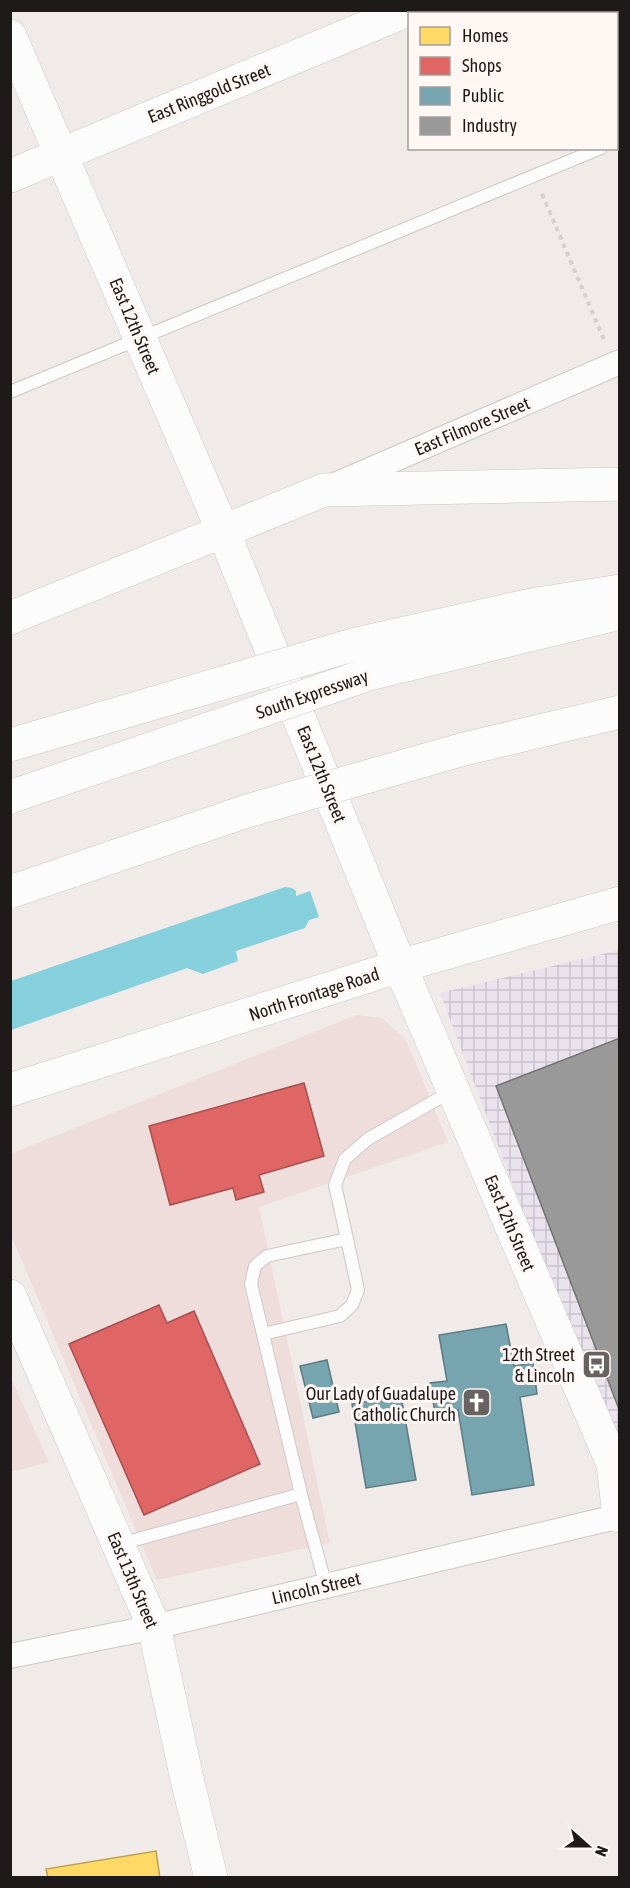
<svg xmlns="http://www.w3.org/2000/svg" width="630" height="1888" viewBox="0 0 630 1888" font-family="'Asap Condensed',sans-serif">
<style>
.commercial{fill:#efdddb}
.industrial{fill:url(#industrial-grid)}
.water{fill:#86d0de}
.homes{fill:#ffd966;stroke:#bca04f;stroke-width:1.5}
.shops{fill:#e06666;stroke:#a64f4f;stroke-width:1.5}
.public{fill:#76a5af;stroke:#5c7b82;stroke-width:1.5}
.industry{fill:#999;stroke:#747373;stroke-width:1.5}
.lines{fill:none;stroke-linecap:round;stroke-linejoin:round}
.lane-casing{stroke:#cdc8c6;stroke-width:14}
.street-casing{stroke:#cdc8c6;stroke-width:26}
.secondary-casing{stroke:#cdc8c6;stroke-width:34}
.path{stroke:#d3d1d0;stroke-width:4;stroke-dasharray:4.5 4.5;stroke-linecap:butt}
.lane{stroke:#fdfcfc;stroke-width:12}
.street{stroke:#fdfcfc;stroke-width:24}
.secondary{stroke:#fdfcfc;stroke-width:33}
.highway-bridge-casing{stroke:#cdc8c6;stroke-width:34;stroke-linecap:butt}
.highway-bridge{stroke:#fdfcfc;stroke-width:33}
.labels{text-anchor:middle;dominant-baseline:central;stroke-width:6;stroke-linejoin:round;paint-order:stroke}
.street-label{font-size:18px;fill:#1e1a19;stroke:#fef7f4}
.poi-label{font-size:18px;fill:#1e1a19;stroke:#fef7f4;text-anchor:end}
</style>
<defs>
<pattern id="industrial-grid" width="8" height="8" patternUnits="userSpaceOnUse" patternTransform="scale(1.5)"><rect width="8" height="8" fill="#eae3ee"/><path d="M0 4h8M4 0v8" fill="none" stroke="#c8c2cc"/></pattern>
</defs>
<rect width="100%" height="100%" fill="#f0eae8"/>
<!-- commercial -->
<path class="commercial" d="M357 1015 382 1018 406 1040 448 1142 259 1207 330 1543 157 1580 11 1235 10 1154Z
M11 1378 49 1462 11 1472H10Z"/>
<!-- industrial -->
<path class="industrial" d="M619 950V1464L440 993Z"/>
<!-- water -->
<path class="water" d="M285 887 292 888 296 891V896L310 891 319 917 309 920 305 928 236 951 238 961 203 974 187 968 11 1030V981Z"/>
<!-- homes -->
<path class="homes" d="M156 1851 160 1878H48L46 1869Z"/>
<!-- shops -->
<path class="shops" d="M304 1083 324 1156 259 1175 264 1192 236 1200 233 1188 170 1205 149 1126Z
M159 1305 167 1323 194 1311 260 1464 144 1515 69 1344Z"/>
<!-- public -->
<path class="public" d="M506 1324 514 1366 533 1363 537 1394 520 1397 534 1485 472 1495 458 1410 435 1413 430 1383 447 1381 439 1335Z
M327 1360 339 1412 313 1418 300 1366Z
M401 1396 416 1480 366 1488 352 1404Z"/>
<!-- industry -->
<path class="industry" d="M620 1038V1412L496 1086Z"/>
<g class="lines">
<defs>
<path id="lane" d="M616 142 620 141
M10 392 601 148
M263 1334 340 1316 352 1305 358 1290 347 1239
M120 1544 301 1494
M326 1586 301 1494 251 1284 255 1266 267 1256 347 1239 335 1185 345 1159 368 1139 452 1091"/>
<path id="street" d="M335 485 620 362
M10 1656 154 1627 620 1516"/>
<path id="secondary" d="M10 36 223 531 400 966 613 1464 619 1516
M10 176 408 10
M10 618 324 490 620 484
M10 1090 400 966 620 903
M10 1296 154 1627 187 1779 211 1878"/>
</defs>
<!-- lane casing -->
<use href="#lane" class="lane-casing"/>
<!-- street casing -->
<use href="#street" class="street-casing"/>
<!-- secondary casing -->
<use href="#secondary" class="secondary-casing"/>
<!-- path -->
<path class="path" d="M464 10 466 14
M542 194 605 342"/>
<!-- lane -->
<use href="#lane" class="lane"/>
<!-- street -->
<use href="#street" class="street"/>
<!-- secondary -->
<use href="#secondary" class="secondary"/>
<defs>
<path id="highway-bridge" d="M10 745 356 644 531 605 620 591
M10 797 369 674 620 613
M10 892 247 811 464 749 620 712"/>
</defs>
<!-- highway-bridge casing -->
<use href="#highway-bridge" class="highway-bridge-casing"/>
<!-- highway-bridge -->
<use href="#highway-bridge" class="highway-bridge"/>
</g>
<!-- icons -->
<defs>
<symbol id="bus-square" viewBox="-11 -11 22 22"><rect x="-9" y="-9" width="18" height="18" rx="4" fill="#686361" stroke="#fef7f4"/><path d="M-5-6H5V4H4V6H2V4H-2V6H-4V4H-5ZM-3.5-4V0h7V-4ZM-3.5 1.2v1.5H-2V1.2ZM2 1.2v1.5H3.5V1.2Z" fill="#fff"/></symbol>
<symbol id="church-square" viewBox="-11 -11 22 22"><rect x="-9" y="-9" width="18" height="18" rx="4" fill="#686361" stroke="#fef7f4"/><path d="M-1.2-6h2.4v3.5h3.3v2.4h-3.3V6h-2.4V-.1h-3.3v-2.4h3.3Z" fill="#fff"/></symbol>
</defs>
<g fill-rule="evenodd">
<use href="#bus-square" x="580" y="1348" width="33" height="33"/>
<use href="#church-square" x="460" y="1386" width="33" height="33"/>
</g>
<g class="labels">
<!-- street labels -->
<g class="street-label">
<text transform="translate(209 93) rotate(-22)">East Ringgold Street</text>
<text transform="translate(135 326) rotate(67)">East 12th Street</text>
<text transform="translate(472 426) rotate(-23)">East Filmore Street</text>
<text transform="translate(312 694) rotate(-19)">South Expressway</text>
<text transform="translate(322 774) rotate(68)">East 12th Street</text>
<text transform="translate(314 994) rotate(-18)">North Frontage Road</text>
<text transform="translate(510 1223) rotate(67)">East 12th Street</text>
<text transform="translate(133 1580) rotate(67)">East 13th Street</text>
<text transform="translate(316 1588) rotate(-13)">Lincoln Street</text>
</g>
<!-- poi labels -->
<g class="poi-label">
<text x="575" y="1354">12th Street<tspan x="575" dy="21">&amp; Lincoln</tspan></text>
<text x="456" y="1393">Our Lady of Guadalupe<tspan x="456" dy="21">Catholic Church</tspan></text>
</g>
</g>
<!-- border -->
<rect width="630" height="1888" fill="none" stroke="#1e1a19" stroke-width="24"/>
<!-- legend -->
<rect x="408" y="12" width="210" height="138" fill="#fef7f4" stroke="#a49f9c" stroke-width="1.5"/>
<rect x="420" y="27" width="30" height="18" fill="#ffd966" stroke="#a49f9c" stroke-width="1.5"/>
<text x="462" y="42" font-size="18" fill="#1e1a19">Homes</text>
<rect x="420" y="57" width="30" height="18" fill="#e06666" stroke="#a49f9c" stroke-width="1.5"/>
<text x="462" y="72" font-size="18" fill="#1e1a19">Shops</text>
<rect x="420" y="87" width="30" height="18" fill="#76a5af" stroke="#a49f9c" stroke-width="1.5"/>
<text x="462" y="102" font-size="18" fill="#1e1a19">Public</text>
<rect x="420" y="117" width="30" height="18" fill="#999999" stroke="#a49f9c" stroke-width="1.5"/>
<text x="462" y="132" font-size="18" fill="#1e1a19">Industry</text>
<!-- north arrow -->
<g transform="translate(588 1846) rotate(111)" stroke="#fef7f4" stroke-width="4.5" paint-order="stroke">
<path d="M0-4.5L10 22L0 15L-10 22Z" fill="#1e1a19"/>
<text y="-9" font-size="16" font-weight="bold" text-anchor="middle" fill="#1e1a19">N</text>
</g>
</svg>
